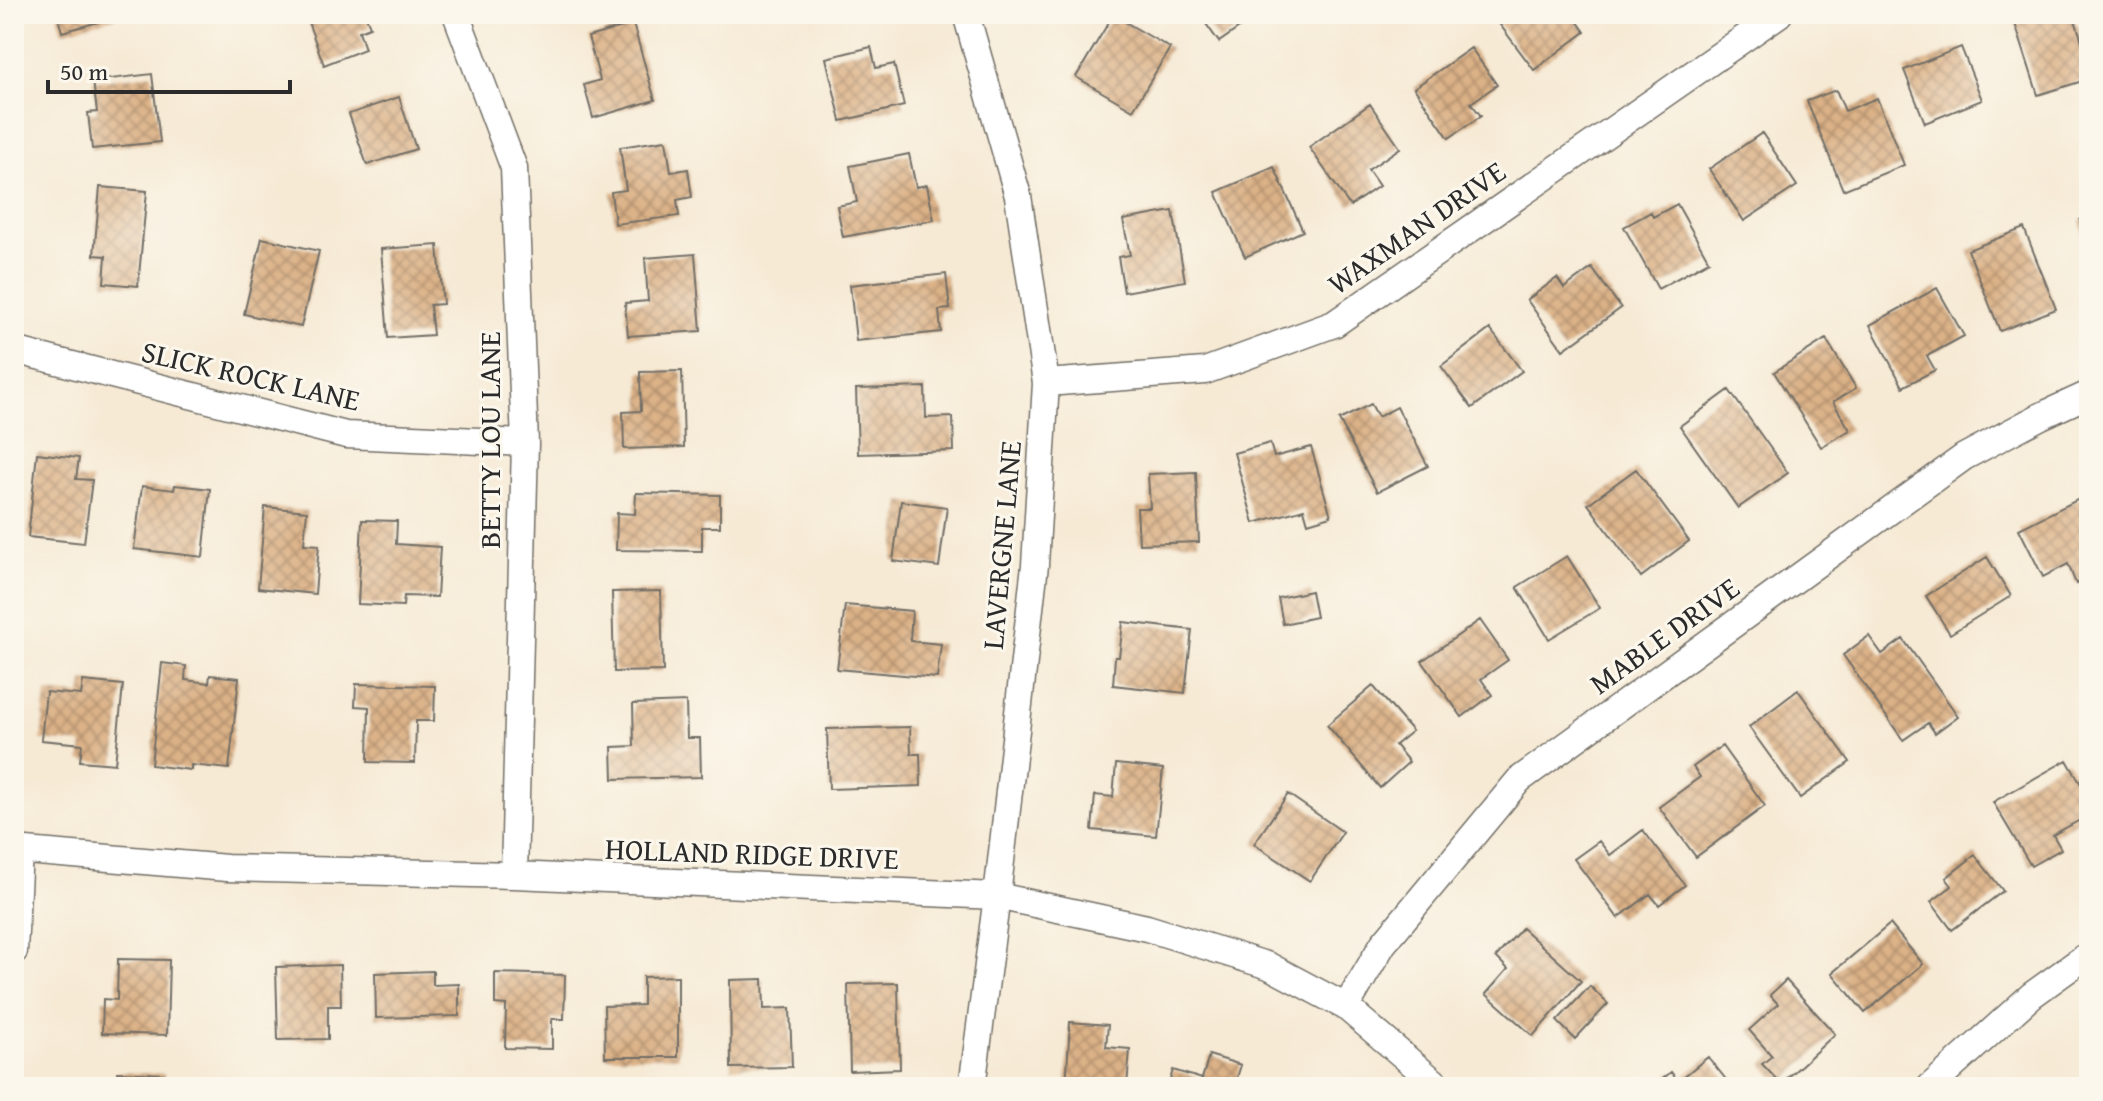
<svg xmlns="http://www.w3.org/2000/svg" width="2103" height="1101" viewBox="0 0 2103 1101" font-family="'Gentium Book Plus',serif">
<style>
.building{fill:url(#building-cross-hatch)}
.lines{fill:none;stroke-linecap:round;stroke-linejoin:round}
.minor-casing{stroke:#726e66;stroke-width:29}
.minor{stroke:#fff;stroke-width:26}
.labels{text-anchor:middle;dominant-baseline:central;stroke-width:6;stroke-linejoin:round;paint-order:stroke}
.street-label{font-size:30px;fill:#2b2b2b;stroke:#fbf7ec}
</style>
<defs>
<pattern id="building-cross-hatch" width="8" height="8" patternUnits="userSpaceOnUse" patternTransform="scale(2)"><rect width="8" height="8" fill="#dcb287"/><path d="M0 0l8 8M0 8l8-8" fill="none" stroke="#b3916f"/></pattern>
</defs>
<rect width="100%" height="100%" fill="#fbf7ec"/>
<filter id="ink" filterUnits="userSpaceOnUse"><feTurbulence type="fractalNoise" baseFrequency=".0125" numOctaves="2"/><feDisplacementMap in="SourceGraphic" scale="16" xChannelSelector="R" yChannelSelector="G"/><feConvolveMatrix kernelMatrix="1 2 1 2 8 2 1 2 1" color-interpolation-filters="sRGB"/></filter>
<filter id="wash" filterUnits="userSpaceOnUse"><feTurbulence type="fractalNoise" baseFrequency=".006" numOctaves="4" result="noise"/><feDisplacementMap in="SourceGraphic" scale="32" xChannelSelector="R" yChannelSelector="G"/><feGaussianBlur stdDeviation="1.8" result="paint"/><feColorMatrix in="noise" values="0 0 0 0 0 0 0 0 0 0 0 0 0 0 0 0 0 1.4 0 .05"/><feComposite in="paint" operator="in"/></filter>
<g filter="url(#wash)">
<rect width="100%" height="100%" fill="#f6ead5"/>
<g id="blocks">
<!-- building -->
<path class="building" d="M57 14H124V15L62 32Z
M305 14H365L370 27 359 31 365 49 324 65Z
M1199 14H1259L1219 42Z
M1492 14H1572L1585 32 1534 70Z
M2012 14H2051L2053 20 2073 14 2089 62V79L2038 95Z
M1113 15 1170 48 1133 110 1076 77Z
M633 24 655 100 593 118 584 85 600 80 588 37Z
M871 47 876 68 894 64 904 106 841 121 826 58Z
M1961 47 1982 100 1925 123 1904 70Z
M1471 48 1497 85 1471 103 1481 116 1449 138 1414 88Z
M152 74 160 142 92 149 88 113 97 112 93 81Z
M1836 90 1845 111 1877 98 1904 165 1843 190 1807 101Z
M399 97 416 149 367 165 349 114Z
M1370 104 1400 148 1368 170 1379 186 1350 206 1309 147Z
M1762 133 1797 186 1744 221 1709 169Z
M666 140 671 172 688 169 692 197 677 200 679 216 615 224 611 192 626 190 620 147Z
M909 154 916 187 927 185 934 220 843 237 837 206 857 202 850 166Z
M1274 167 1303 231 1245 257 1216 192Z
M100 187 147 191 138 286 104 283 106 256 94 255Z
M1677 204 1709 261 1658 289 1624 227 1651 212 1653 217Z
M1173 211 1185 281 1124 292 1118 257 1130 255 1123 220Z
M2089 218V257H2088L2080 220Z
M2024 228 2056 309 2000 331 1968 250Z
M262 238 319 251 301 327 244 314Z
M438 245 443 304 430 305 433 335 388 338 381 249Z
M695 254 701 331 628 336 625 303 648 301 645 258Z
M1592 268 1621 308 1563 350 1527 300 1557 278 1564 288Z
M946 274 950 309 939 310 941 332 856 341 850 285Z
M1937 288 1964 336 1927 356 1935 370 1903 387 1870 325Z
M1490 329 1522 371 1472 408 1441 366Z
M1826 339 1856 388 1833 402 1850 430 1821 447 1774 372Z
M682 371 684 447 624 449 623 412 641 411 640 372Z
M925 387 926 418 953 417 954 451 858 454 856 389Z
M1729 390 1788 473 1738 508 1680 426Z
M1371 404 1378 417 1397 407 1428 466 1377 492 1339 420Z
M1270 443 1274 457 1311 447 1331 516 1308 523 1304 509 1254 523 1234 453Z
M37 453 79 458 76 479 92 480 84 543 28 537Z
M1636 469 1689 541 1641 577 1588 504Z
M1196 472 1199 542 1139 544 1137 508H1150L1148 474Z
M175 485 210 489 203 557 134 549 142 486 174 490Z
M636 493 720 495V527H702V551L616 550 617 513 635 514Z
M2089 494V577L2076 584 2068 564 2043 577 2019 529Z
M901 501 947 507 939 567 893 561Z
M265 507 307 511 304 544 319 545 315 594 258 588Z
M362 520 397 521 396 544 440 547 437 597 404 596 403 606 358 604Z
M1567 556 1600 608 1549 639 1517 587Z
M1987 557 2011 596 1950 634 1926 596Z
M661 591 663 671 614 672 612 592Z
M1311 591 1316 617 1283 624 1278 598Z
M845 605 912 611 910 641 941 644 937 678 837 669Z
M1480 620 1508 660 1481 679 1492 695 1462 717 1422 661Z
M1123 622 1192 630 1185 693 1113 685 1115 657H1119Z
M1869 636 1882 654 1903 639 1958 716 1935 733 1928 723 1903 740 1843 655Z
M162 663 186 666 185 680 209 683 210 675 239 678 229 769 191 765V770L151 765Z
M83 681 123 685 115 764 80 761 82 744 41 740 46 692 81 695Z
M356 684 435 686 434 721H416L415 763 368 762 369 707 355 706Z
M1373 686 1412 731 1395 745 1409 762 1380 788 1327 725Z
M1798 690 1850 762 1800 798 1749 727Z
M686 702 687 738H700L701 777 613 779 612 747 634 746 633 704Z
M910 727 911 754H920L921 786 829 789 827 729Z
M1722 746 1765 806 1696 857 1659 807 1700 777 1693 767Z
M2067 760 2089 798V815L2053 835 2061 849 2031 866 1993 802Z
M1116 764 1163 769 1156 836 1092 830 1095 795 1113 797Z
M1288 794 1343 832 1310 881 1254 844Z
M1643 830 1685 885 1659 905 1650 894 1618 918 1574 859 1599 841 1610 855Z
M1975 855 2003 891 1952 930 1931 902 1952 886 1946 878Z
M1890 924 1923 964 1865 1013 1832 973Z
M1522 928 1581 981 1533 1036 1486 994 1508 969 1496 957Z
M118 959 169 960 167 1035 102 1033 103 999 117 1000Z
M340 965 341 1006H328V1039L278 1040 276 967Z
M433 971V985L459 984V1016L376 1018 375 973Z
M495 973 565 975 564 1019H552V1049L505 1048 506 1005 495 1004Z
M678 976V1057H605L604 1006 643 1005V977Z
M763 979 764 1009 790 1008 792 1067 731 1068 730 980Z
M1786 980 1835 1034 1781 1084 1762 1064 1772 1056 1749 1030 1778 1004 1770 995Z
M898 983 900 1069 850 1071 848 984Z
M1590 986 1608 1004 1575 1039 1557 1021Z
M1070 1022 1108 1025 1106 1047 1130 1049 1127 1087H1066Z
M1209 1055 1241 1065 1234 1087H1168L1173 1070 1202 1079Z
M1708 1057 1732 1087H1653L1671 1072 1678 1081Z
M117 1072 164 1074 163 1087H117Z"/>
</g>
</g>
<g filter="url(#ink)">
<use href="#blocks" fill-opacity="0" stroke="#726e66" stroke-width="2"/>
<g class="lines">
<defs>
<path id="minor" d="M456 14 514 168 525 443 514 875
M966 14 1018 196 1046 383 1035 565 997 896 972 1087
M14 350 346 435 525 443
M1046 383 1205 371 1334 324 1779 14
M14 850 227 868 514 875 997 896 1147 928 1269 966 1346 1007 1440 1087
M14 951 19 851
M1346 1007 1383 944 1519 780 1964 457 2041 416 2089 394
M1930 1087 2032 995 2089 954"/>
</defs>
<!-- minor casing -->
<use href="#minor" class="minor-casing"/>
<!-- minor -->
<use href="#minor" class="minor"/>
</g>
</g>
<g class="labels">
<!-- street labels -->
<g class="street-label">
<text transform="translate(1416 227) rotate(-35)">WAXMAN DRIVE</text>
<text transform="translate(251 375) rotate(13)">SLICK ROCK LANE</text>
<text transform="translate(489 440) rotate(-90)">BETTY LOU LANE</text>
<text transform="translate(1001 545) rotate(-85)">LAVERGNE LANE</text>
<text transform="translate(1664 635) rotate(-36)">MABLE DRIVE</text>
<text transform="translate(752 853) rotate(2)">HOLLAND RIDGE DRIVE</text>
</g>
</g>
<!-- margin -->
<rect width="2103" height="1101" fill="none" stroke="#fbf7ec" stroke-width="48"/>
<!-- scale -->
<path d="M48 80v12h242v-12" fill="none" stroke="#2b2b2b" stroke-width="4"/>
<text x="60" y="80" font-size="24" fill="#2b2b2b" stroke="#fbf7ec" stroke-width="6" paint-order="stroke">50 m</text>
</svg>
